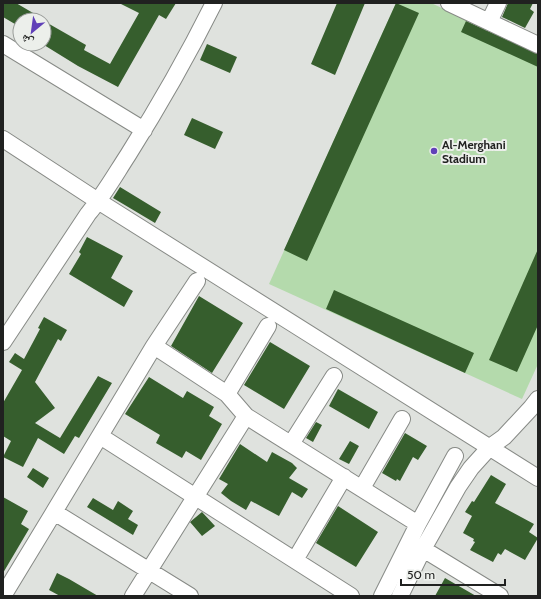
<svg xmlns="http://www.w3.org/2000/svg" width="541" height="599" viewBox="0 0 541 599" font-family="Cabin,'Noto Naskh Arabic',sans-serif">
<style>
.green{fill:#b4daac}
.building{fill:#365e2d}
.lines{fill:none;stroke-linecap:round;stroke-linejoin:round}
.minor-casing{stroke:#878a86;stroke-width:18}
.minor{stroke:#fff;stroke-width:16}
.poi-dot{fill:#6040b8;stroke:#ecefeb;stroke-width:1.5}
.labels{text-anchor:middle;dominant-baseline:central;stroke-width:4;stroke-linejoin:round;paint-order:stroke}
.poi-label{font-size:12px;font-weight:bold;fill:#202120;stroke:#ecefeb;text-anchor:start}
</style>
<rect width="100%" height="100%" fill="#dfe2de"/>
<!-- green -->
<path class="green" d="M396 3H431L538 52V364L522 399 269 284Z"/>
<!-- building -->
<path class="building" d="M3 3H16L45 20H20V27L3 17Z
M119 3H176L166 19 159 15 118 87 78 66 44 45V21L86 45 84 50 110 64 139 13Z
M337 3H365L335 75 311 64Z
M396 3 419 13 307 261 284 250Z
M508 3H533L530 9 534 12 525 28 502 17Z
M466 21 538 54V67L461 32Z
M207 44 237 57 230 73 200 60Z
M192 118 223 132 215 149 184 135Z
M120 187 161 212 155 223 113 198Z
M87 237 123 256 111 278 133 291 124 307 69 274 81 254 79 252Z
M538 249V325L517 372 489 360Z
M334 290 474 353 465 373 326 309Z
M199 296 243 323 212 373 171 346Z
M44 317 67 330 61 341 58 339 35 382 55 408 35 423 60 438 98 376 112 383 79 438 75 436 64 454 38 438 23 467 3 457 11 441 3 436V403L22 370 9 362 15 353 24 359 40 329 38 328Z
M270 342 310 366 284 409 244 385Z
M149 377 183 398 187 391 214 407 209 416 222 424 201 460 186 451 182 458 156 443 160 435 125 414Z
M338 389 378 412 369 429 329 406Z
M316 422 322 425 313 442 306 438Z
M405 433 427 446 418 460 413 457 400 481 397 479 396 481 382 473Z
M350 441 359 446 349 464 339 459Z
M240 444 267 462 272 452 292 463 297 468 289 478 308 489 302 498 292 492 279 516 251 501 246 510 231 501 221 493 228 484 219 479Z
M33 468 49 478 43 488 27 477Z
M491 475 506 484 495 503 534 524 529 532 538 538 525 560 505 549 501 555 498 553 493 562 470 550 475 542 473 541 474 539 463 533 472 516 465 512 472 501 474 502Z
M3 497 28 511 21 524 29 529 3 573Z
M93 498 113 510 118 501 133 511 128 519 138 525 133 535 87 507Z
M338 506 378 532 356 567 316 543Z
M202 512 215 526 202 536 190 522Z
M57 573 69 579 98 596H60L49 590Z
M445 578 476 596H435Z"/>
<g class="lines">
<defs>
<path id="minor" d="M449 3 538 45
M489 22 498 3
M3 44 144 130
M3 139 98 201 538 478
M3 342 88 214C103 196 115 175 128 155 159 106 188 55 214 3
M154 346 227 394 246 416 418 524
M227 394 268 326
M100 436 351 596
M291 444 334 376
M362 488 402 419
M423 549 500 596
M295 560 344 477
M3 596 54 512
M133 596 246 416
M190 596 54 512 154 346 197 281
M382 596 418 524 455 456
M400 596 423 549 458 487 471 468 490 447 504 437 531 408 538 399"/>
</defs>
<!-- minor casing -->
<use href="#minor" class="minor-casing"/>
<!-- minor -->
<use href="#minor" class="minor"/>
</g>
<!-- markers -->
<circle class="poi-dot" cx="434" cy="151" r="4"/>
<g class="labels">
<!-- poi labels -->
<g class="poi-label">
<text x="442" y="144">Al-Merghani<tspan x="442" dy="14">Stadium</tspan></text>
</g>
</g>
<!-- border -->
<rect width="541" height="599" fill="none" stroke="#202120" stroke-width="8"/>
<!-- north arrow -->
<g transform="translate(32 32) rotate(209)"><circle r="19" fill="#ecefeb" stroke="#9a9d9a"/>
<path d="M0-3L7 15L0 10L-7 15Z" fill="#6040b8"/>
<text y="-6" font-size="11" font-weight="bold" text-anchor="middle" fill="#202120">ش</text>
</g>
<!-- scale -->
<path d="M401 579v6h104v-6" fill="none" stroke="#202120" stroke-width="2"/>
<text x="407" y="579" font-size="12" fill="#202120" stroke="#ecefeb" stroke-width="3" paint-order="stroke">50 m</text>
</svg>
